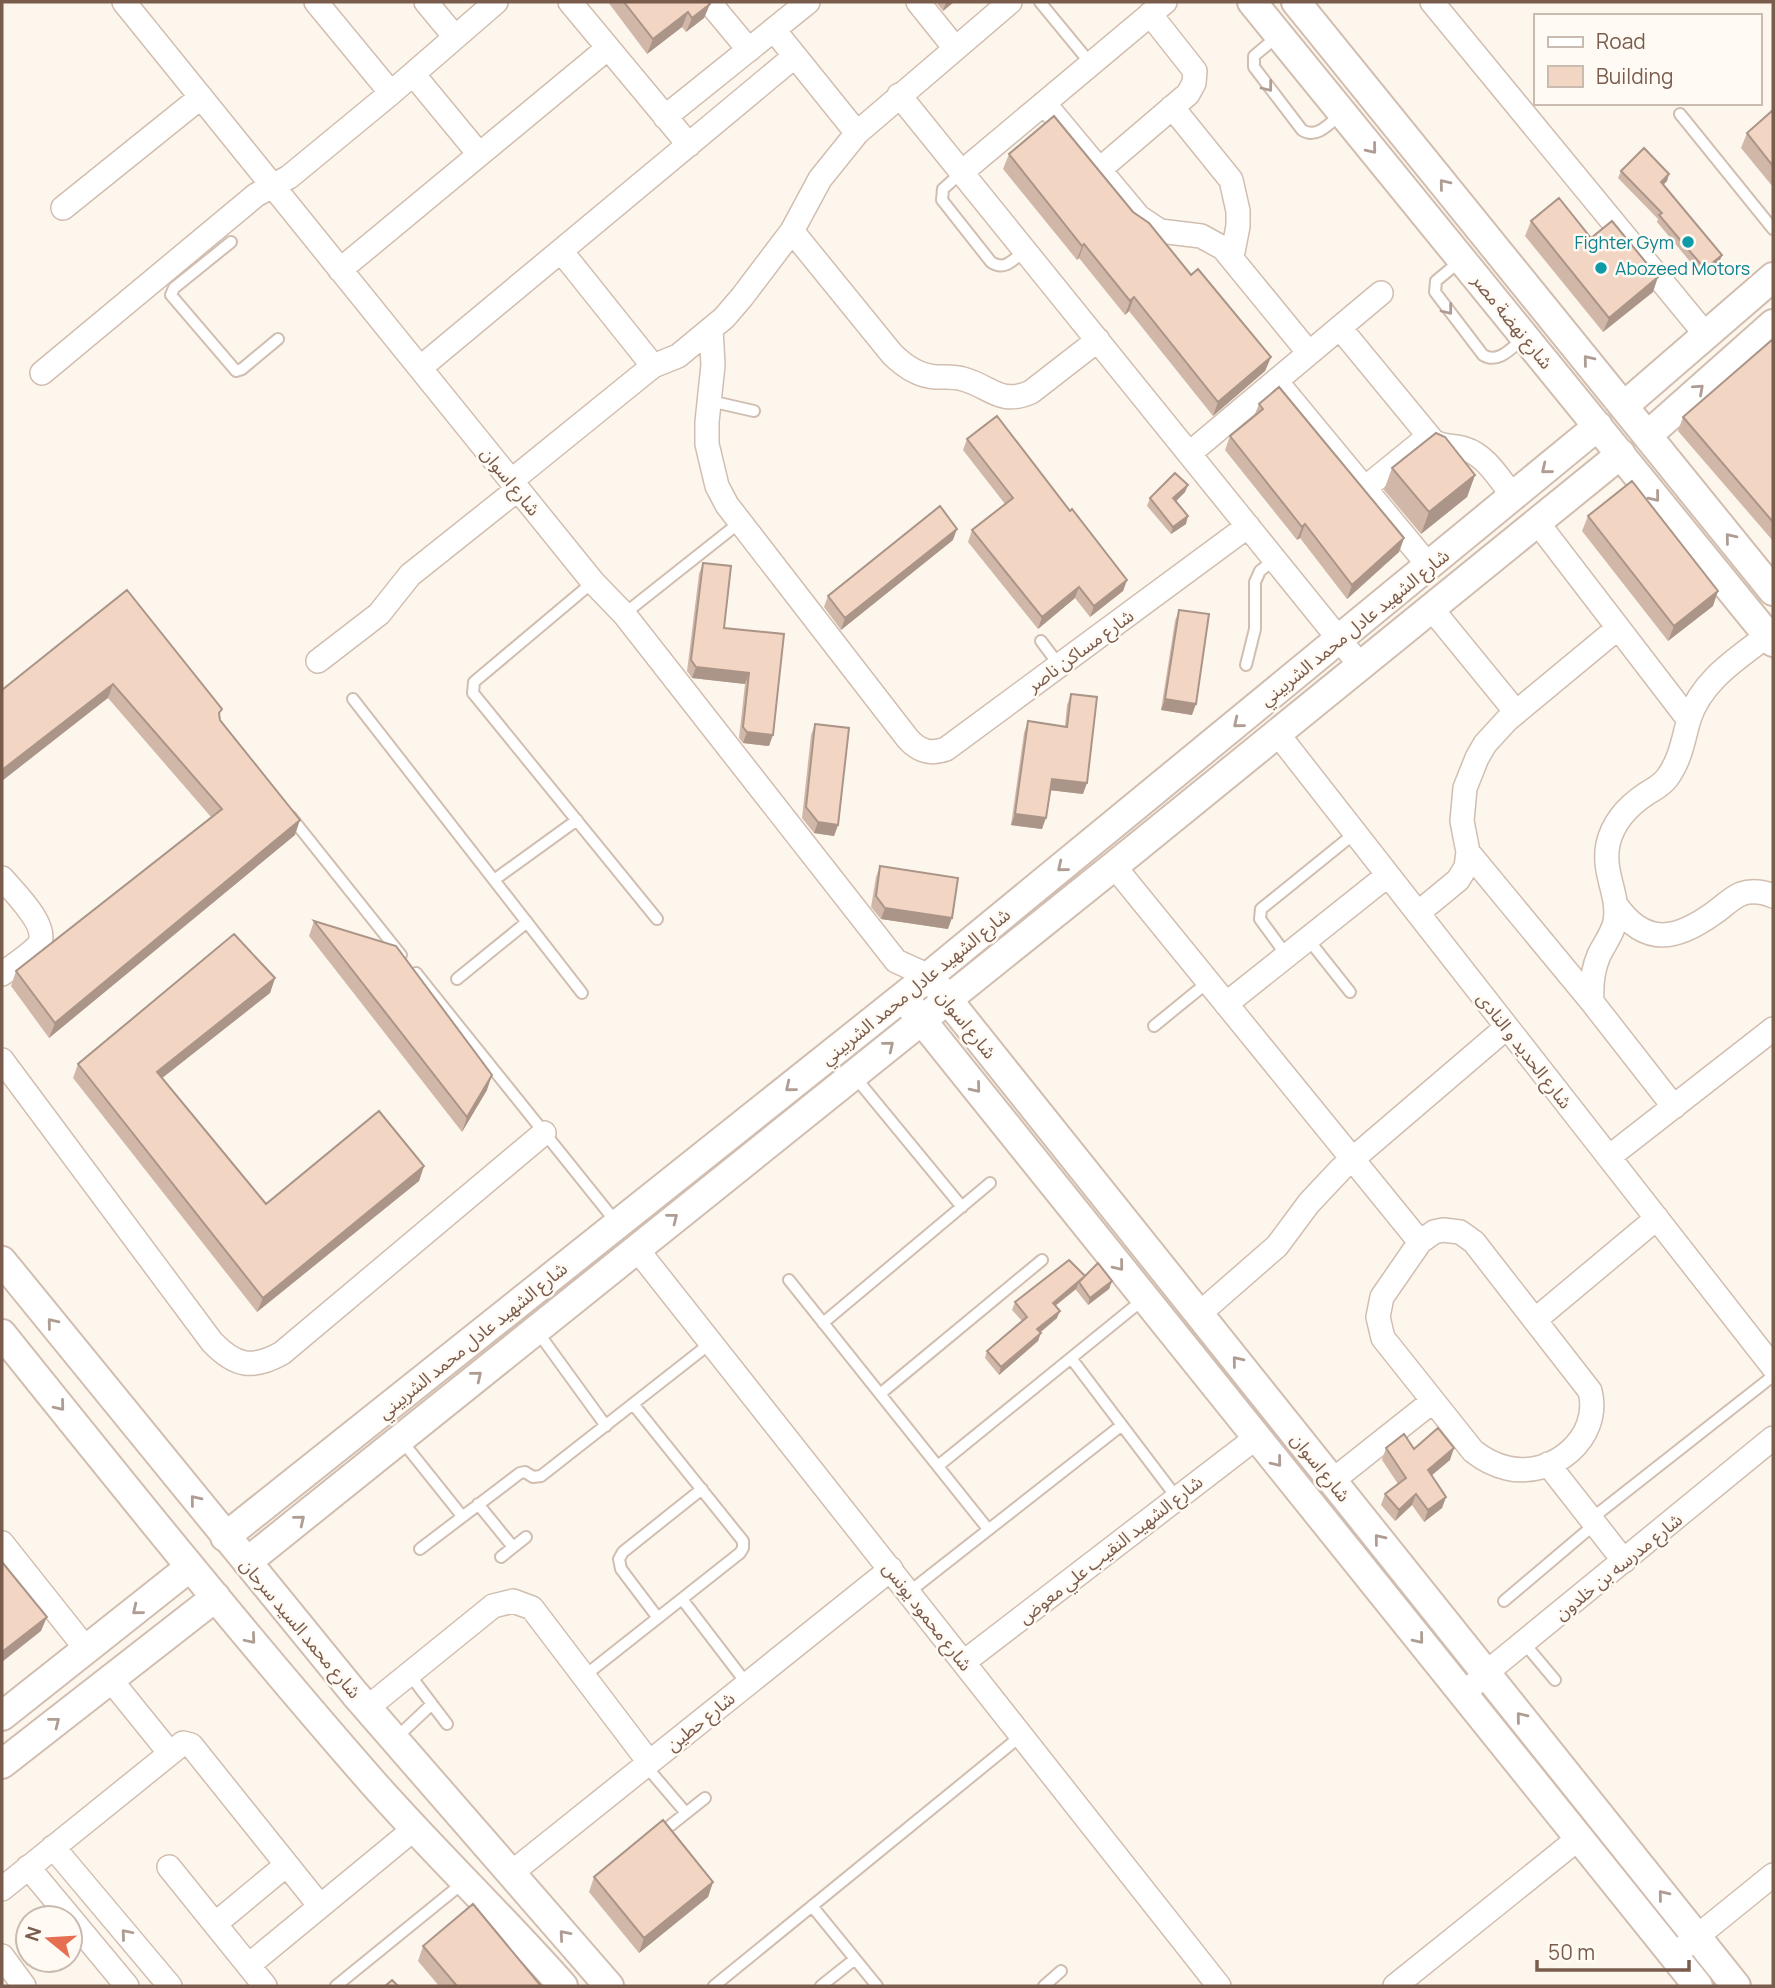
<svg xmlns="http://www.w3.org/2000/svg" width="1775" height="1988" viewBox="0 0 1775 1988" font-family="Manrope,'Noto Sans Arabic',sans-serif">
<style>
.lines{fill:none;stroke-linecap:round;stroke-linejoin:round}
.service-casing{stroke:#d1beb0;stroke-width:14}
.minor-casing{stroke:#d1beb0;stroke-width:26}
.tertiary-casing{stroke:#d1beb0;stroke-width:32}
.service{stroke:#fff;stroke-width:10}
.minor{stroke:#fff;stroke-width:23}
.tertiary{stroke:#fff;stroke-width:28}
.wall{fill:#d1b7a8}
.shaded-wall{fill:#aa9588}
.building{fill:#f3d5c3;stroke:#aa9588;stroke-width:2}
.oneway{stroke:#af9d94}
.culture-dot{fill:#0f9aa8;stroke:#fffaf3;stroke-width:2.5}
.labels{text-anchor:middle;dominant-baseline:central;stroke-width:5;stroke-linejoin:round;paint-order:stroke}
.culture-label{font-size:18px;fill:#0d838f;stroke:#fffaf3;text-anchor:end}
.street-label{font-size:18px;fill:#7a5c4d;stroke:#fffaf3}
</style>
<rect width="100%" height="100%" fill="#fdf6ec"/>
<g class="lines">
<defs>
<path id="service" d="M1040 2 1091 64
M1279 35 1254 56V67L1302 130C1317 140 1331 122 1342 113
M1680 114 1773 229
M962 172 943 189 942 200 991 262C1005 272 1015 258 1025 250
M231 242 174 288 171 295 236 371 242 369 278 339
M1460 261 1436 281 1435 292 1483 355C1499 365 1513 346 1525 337
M710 401 754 411
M593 582 474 682 473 693 657 919
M624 614 739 523
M1041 641 1059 665
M1246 665 1255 629V582L1260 571 1275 559
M353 699 582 993
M291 817 401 955
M494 880 577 820
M1308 939 1350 992
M1287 956 1260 919 1261 909 1355 833
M416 973 616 1222
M457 979 527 922
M1154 1026 1208 982
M855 1077 962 1207
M789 1280 988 1529
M823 1323 990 1183
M537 1331 606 1426
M1071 1358 1177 1498
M880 1394 1042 1260
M402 1441 462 1516
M938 1466 1145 1298
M478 1504 513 1547
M1591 1519 1773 1376
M420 1549 520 1473 525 1472 533 1477 541 1476 712 1342
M501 1557 526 1537
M909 1592 1122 1425
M682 1599 747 1684
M1504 1601 1595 1524
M658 1618 621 1569 619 1559 623 1552 702 1489
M1524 1643 1555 1680
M583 1677 740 1553 743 1548V1541L633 1404
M416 1683 447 1724
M396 1738 432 1704
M645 1765 686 1813
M671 1825 705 1798
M812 1906 877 1986
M336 1986 464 1882
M714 1986 1022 1735
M821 1986 855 1959
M1044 1986 1061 1971"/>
<path id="minor" d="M124 2 593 582 624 614 896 961 929 976
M316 2 391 93
M426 2 455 37
M570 2 689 145
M709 2 749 50
M918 2 955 48
M1432 2 1706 335
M774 30 857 133
M413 74 479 154
M899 95 1360 665
M1044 103 1139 217 1160 231 1201 236 1223 248 1309 353
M1172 107 1231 180 1238 211V226L1232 257
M665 117 808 2
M1099 170 1188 94 1194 83 1195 71 1150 14
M962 172 1165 2
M63 208 201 97
M792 231 892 354C904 366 918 376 936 377 945 377 954 376 963 379 990 386 1000 406 1031 392L1098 340
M561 251 653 366
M340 270 608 48
M1340 328 1433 441C1443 448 1454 445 1465 449 1486 455 1500 480 1513 496
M711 329 713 365 707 422V444L717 486 727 505 908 739C919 751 930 755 946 749L1248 526
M420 368 795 56
M42 373 256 195 289 177 391 93 496 2
M1276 381 1429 566
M1190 453 1381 293
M511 481 653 366 678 356 724 318 742 297 792 231 820 179 857 133 1010 2
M1365 488 1429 436
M1537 522 1689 720
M1431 608 1516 712
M318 661 379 614 410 575 518 489
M1277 733 1773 1367
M1468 852 1592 1002 1674 1107
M1114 866 1420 1242
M2 878C14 892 53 929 37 947 27 957 13 966 2 974
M1616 905C1646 948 1678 939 1714 913 1723 907 1731 898 1741 894 1752 890 1763 892 1773 896
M1418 913 1458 880 1466 867 1468 852 1462 821 1465 788 1477 758 1485 744 1507 720 1618 628
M1592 1002C1591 986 1592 971 1599 955 1604 944 1612 935 1615 922 1620 895 1602 874 1608 844 1613 822 1628 806 1646 794 1654 789 1661 786 1667 778 1681 759 1683 740 1689 719 1702 680 1737 659 1768 635
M1226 1004 1388 875
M2 1060 212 1342C235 1366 252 1370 282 1353L544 1133
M1609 1157 1773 1029
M1443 1230 1460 1232 1474 1242 1590 1391C1602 1438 1552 1479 1507 1468 1494 1465 1483 1459 1473 1451L1383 1338 1378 1317 1382 1297 1420 1242 1434 1232Z
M636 1248 1219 1986
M1199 1314 1277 1246 1309 1203 1341 1169 1507 1027
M1535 1320 1657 1218
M1548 1464 1624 1561
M1332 1481 1433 1401
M2 1543 87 1650
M964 1662 1257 1437
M110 1679 169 1752
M1464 1694 1486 1673 1773 1438
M367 1708 493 1606 513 1601 532 1608 649 1762
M53 1847 170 1986
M28 1867 127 1986
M169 1867 265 1986
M510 1874 891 1569
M2 1889 183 1743 191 1745 320 1906
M215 1924 285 1866
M1684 1947 1773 1875
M2 1956 24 1986
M249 1965 414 1829
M1395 1986 1579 1838"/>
<path id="tertiary" d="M1252 2 1773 642
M1296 2 1773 591
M1625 405 1773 277
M1648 435 1773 324
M936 985 1736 1986
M911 1007 1698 1986
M2 1261 355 1694 609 1986
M2 1334C124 1486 246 1638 374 1784 435 1853 502 1917 563 1986
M225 1537 929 976 1598 426
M247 1562 1114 866 1621 454
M2 1716 190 1567
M2 1764 216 1597"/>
</defs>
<!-- service casing -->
<use href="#service" class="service-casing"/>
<!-- minor casing -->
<use href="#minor" class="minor-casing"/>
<!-- tertiary casing -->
<use href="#tertiary" class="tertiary-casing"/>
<!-- service -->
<use href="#service" class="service"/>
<!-- minor -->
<use href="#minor" class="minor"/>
<!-- tertiary -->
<use href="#tertiary" class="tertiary"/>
</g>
<!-- wall -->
<path class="wall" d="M608 2H708L710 4 704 18 686 32 682 27 647 54Z
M936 2H954L943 11Z
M1773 110V187L1741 148 1747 133Z
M1009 154 1133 212 1191 275 1271 357 1265 371 1213 416 1129 311 1125 315 1079 258 1077 260 1003 169Z
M1621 171 1669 174 1667 181 1663 185 1722 255 1719 262 1702 276 1657 222 1658 219 1618 178Z
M1531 221 1653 292 1603 332 1525 236Z
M1773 339V541L1678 431 1683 417Z
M1259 404 1404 538 1399 552 1347 599 1300 538 1297 540 1225 450 1230 436 1254 416Z
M967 439 1070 511 1127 580 1123 591 1090 617 1075 598 1038 629 968 542 972 530 1005 504 963 450Z
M1392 468 1475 475 1467 497 1421 534 1384 490Z
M1188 485 1185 492 1176 501 1186 524 1171 534 1147 506 1150 498Z
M1588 516 1713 606 1668 641 1582 531Z
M953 540 841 630 824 607 828 596Z
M703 563 724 628 784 634 769 746 743 743 739 738 745 684 692 678 687 671 699 574Z
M127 590 219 716 220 720 295 835 49 1038 11 986 16 971 211 817 108 698Z
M1179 610 1192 715 1161 710 1175 621Z
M1071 694 1083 794 1050 790 1042 829 1011 825 1024 733 1028 721 1065 726 1067 705Z
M815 724 838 825 834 836 814 833 802 818 811 735Z
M880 866 948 929 881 919 871 907 876 877Z
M314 921 487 1090 462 1132 309 936Z
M275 978 270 993 162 1078 266 1204 424 1166 419 1181 257 1312 73 1078 78 1064Z
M1085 1276 1112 1281 1109 1289 1088 1305 1076 1290V1289L1055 1306 1057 1318 1040 1332 1038 1341 999 1375 985 1358 987 1351 1022 1321 1012 1310 1015 1302Z
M1386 1448 1414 1449 1450 1460 1431 1475 1446 1497 1442 1508 1424 1522 1412 1505 1395 1521 1381 1505 1385 1494 1398 1484 1382 1460Z
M594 1877 713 1882 708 1897 639 1953 589 1892Z
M423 1946 541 1986H439L418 1961Z"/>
<!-- shaded-wall -->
<path class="shaded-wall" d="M946 2H954L943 11Z
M710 4 704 18 686 32 692 18Z
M688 12 682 27 647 54 653 39Z
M1669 174 1667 181 1658 190 1661 182Z
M1084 244 1079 258 1077 260 1082 246Z
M1722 255 1719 262 1702 276 1705 269Z
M1658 277 1653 292 1603 332 1609 318Z
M1134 297 1129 311 1125 315 1130 301Z
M1271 357 1265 371 1213 416 1218 402Z
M1475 475 1467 497 1421 534 1429 512Z
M1188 485 1185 492 1171 506 1173 498Z
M1188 516 1186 524 1171 534 1173 527Z
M1305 524 1300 538 1297 540 1302 527Z
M957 529 953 540 841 630 845 618Z
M1404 538 1399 552 1347 599 1352 585Z
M1127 580 1123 591 1090 617 1094 606Z
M1079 587 1075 598 1038 629 1042 617Z
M1718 591 1713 606 1668 641 1674 626Z
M696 667 749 673 745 684 692 678Z
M113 684 108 698 2 781V770Z
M1165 699 1196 704 1192 715 1161 710Z
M747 732 773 735 769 746 743 743Z
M1052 779 1087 783 1083 794 1048 790Z
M1015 814 1046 818 1042 829 1011 825Z
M300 820 295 835 49 1038 55 1023Z
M818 822 838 825 834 836 814 833Z
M885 908 952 918 948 929 881 919Z
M275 978 270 993 152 1086 157 1072Z
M492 1075 487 1090 462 1132 467 1117Z
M424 1166 419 1181 257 1312 263 1298Z
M1085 1276 1079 1282 1076 1289 1050 1310 1053 1303Z
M1112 1281 1109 1289 1088 1305 1090 1298Z
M1060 1311 1057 1318 1035 1337 1037 1329Z
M1041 1333 1038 1341 999 1375 1001 1367Z
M1454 1448 1450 1460 1424 1482 1428 1470Z
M1416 1494 1412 1505 1395 1521 1399 1510Z
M1446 1497 1442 1508 1424 1522 1428 1510Z
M47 1617 41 1631 2 1662V1652Z
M713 1882 708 1897 639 1953 644 1938Z"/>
<!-- building -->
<path class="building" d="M624 2H708L710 4 692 18 688 12 653 39Z
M1773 110V166L1747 133Z
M1054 116 1133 212 1149 223 1191 275 1198 269 1271 357 1218 402 1134 297 1130 301 1084 244 1082 246 1009 154Z
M1644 148 1669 174 1661 182 1722 255 1705 269 1659 215 1662 213 1621 171Z
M1559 198 1591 238 1612 221 1658 277 1609 318 1531 221Z
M1773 339V522L1683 417Z
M1279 387 1404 538 1352 585 1305 524 1302 527 1230 436 1263 409 1259 404Z
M997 416 1070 511 1072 509 1127 580 1094 606 1079 587 1042 617 972 530 1013 498 967 439Z
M1436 433 1445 437 1475 475 1429 512 1392 468Z
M1175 473 1188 485 1173 498 1188 516 1173 527 1150 498Z
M1632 481 1718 591 1674 626 1588 516Z
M940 506 957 529 845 618 828 596Z
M703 563 731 566 724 628 784 634 773 735 747 732 743 727 749 673 696 667 691 660Z
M127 590 222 709 219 713 220 720 300 820 55 1023 16 971 222 809 113 684 2 770V690Z
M1179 610 1209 614 1196 704 1165 699Z
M1071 694 1097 697 1087 783 1052 779 1046 818 1015 814 1028 721 1067 727Z
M815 724 849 728 838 825 818 822 806 807Z
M880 866 958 878 952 918 885 908 876 896Z
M314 921 396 946 492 1075 467 1117Z
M234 934 275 978 157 1072 266 1204 379 1111 424 1166 263 1298 78 1064Z
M1069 1260 1085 1276 1053 1303 1060 1311 1037 1329 1041 1333 1001 1367 987 1351 1027 1317 1015 1302Z
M1098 1263 1112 1281 1090 1298 1079 1282Z
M1438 1428 1454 1448 1428 1470 1446 1497 1428 1510 1416 1494 1399 1510 1385 1494 1406 1478 1386 1448 1404 1434 1414 1449Z
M2 1562 47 1617 2 1652Z
M663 1820 713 1882 644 1938 594 1877Z
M473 1904 541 1986H457L423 1946Z
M392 1980 398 1986H385Z"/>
<!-- one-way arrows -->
<defs><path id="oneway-chevron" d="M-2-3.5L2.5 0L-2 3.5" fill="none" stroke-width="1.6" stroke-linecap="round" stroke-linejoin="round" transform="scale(1.75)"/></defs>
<g class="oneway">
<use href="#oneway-chevron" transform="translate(1268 87) rotate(52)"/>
<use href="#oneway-chevron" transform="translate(1372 149) rotate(51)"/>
<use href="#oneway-chevron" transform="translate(1444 184) rotate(-129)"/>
<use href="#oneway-chevron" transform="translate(1448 310) rotate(52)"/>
<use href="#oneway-chevron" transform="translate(1588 360) rotate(-129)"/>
<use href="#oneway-chevron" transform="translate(1699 389) rotate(-42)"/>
<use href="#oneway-chevron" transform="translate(1546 469) rotate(141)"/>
<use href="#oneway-chevron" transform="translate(1655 497) rotate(51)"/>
<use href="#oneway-chevron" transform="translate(1730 538) rotate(-129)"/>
<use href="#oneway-chevron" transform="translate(1238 723) rotate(141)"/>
<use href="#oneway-chevron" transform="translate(1062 867) rotate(141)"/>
<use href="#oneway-chevron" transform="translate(889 1046) rotate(-39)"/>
<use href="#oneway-chevron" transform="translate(790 1087) rotate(141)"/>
<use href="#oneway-chevron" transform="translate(976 1088) rotate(51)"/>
<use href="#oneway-chevron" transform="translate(673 1218) rotate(-38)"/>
<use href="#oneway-chevron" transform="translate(1119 1266) rotate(51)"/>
<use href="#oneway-chevron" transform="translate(52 1323) rotate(-129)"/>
<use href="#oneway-chevron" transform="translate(1237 1361) rotate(-129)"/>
<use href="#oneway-chevron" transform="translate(477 1376) rotate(-39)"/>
<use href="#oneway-chevron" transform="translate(60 1406) rotate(51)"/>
<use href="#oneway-chevron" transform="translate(1277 1462) rotate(51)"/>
<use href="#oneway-chevron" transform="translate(195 1500) rotate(-129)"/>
<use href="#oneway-chevron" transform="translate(300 1520) rotate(-39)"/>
<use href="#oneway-chevron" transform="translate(1379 1539) rotate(-129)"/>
<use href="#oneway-chevron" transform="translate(137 1610) rotate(141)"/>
<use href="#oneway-chevron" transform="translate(251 1639) rotate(50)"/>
<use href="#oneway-chevron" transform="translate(1419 1639) rotate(51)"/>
<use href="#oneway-chevron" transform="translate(1521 1717) rotate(-129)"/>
<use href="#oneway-chevron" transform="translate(55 1722) rotate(-38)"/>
<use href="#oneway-chevron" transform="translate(1663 1895) rotate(-129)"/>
<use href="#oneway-chevron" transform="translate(126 1934) rotate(-130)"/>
<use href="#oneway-chevron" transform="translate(564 1935) rotate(-131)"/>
</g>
<!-- markers -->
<g class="culture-dot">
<circle cx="1688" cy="242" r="7"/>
<circle cx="1601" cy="268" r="7"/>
</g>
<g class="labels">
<!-- culture labels -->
<g class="culture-label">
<text x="1674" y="242">Fighter Gym</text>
<text x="1615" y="268" text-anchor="start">Abozeed Motors</text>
</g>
<!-- street labels -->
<g class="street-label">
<text transform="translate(1513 321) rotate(51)">شارع نهضة مصر</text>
<text transform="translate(511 481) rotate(51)">شارع اسوان</text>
<text transform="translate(1354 627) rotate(-39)">شارع الشهيد عادل محمد الشربيني</text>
<text transform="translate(1080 650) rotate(-36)">شارع مساكن ناصر</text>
<text transform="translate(915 986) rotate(-39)">شارع الشهيد عادل محمد الشربيني</text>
<text transform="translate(967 1024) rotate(51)">شارع اسوان</text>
<text transform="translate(1525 1050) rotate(52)">شارع الحديد و النادى</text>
<text transform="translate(472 1340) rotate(-39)">شارع الشهيد عادل محمد الشربيني</text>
<text transform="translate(1321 1467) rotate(51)">شارع اسوان</text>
<text transform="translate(1110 1549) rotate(-38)">شارع الشهيد النقيب علي معوض</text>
<text transform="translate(1618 1566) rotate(-39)">شارع مدرسه بن خلدون</text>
<text transform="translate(928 1616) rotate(52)">شارع محمود يونس</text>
<text transform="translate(301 1628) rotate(50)">شارع محمد السيد سرحان</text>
<text transform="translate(700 1721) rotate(-39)">شارع حطين</text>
</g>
</g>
<!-- border -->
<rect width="1775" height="1988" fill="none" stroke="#7a5c4d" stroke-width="7"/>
<!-- legend -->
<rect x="1534" y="14" width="228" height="91" fill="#fffaf3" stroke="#cabbb1" stroke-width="2"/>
<rect x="1548" y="37" width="35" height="10" fill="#ffffff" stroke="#cabbb1" stroke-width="2"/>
<text x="1596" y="49" font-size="21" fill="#7a5c4d">Road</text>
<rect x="1548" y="66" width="35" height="21" fill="#f3d5c3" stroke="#cabbb1" stroke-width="2"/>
<text x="1596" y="84" font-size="21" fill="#7a5c4d">Building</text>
<!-- north arrow -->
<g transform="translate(49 1939) rotate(288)"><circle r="33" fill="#fffaf3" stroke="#cabbb1" stroke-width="2"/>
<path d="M0-5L12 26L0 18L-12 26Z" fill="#e76f51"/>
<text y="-10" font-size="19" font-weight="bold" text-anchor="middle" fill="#7a5c4d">N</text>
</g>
<!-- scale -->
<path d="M1537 1960v10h152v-10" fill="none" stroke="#7a5c4d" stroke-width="3.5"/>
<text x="1548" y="1960" font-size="21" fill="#7a5c4d" stroke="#fffaf3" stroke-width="5" paint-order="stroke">50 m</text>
</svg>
